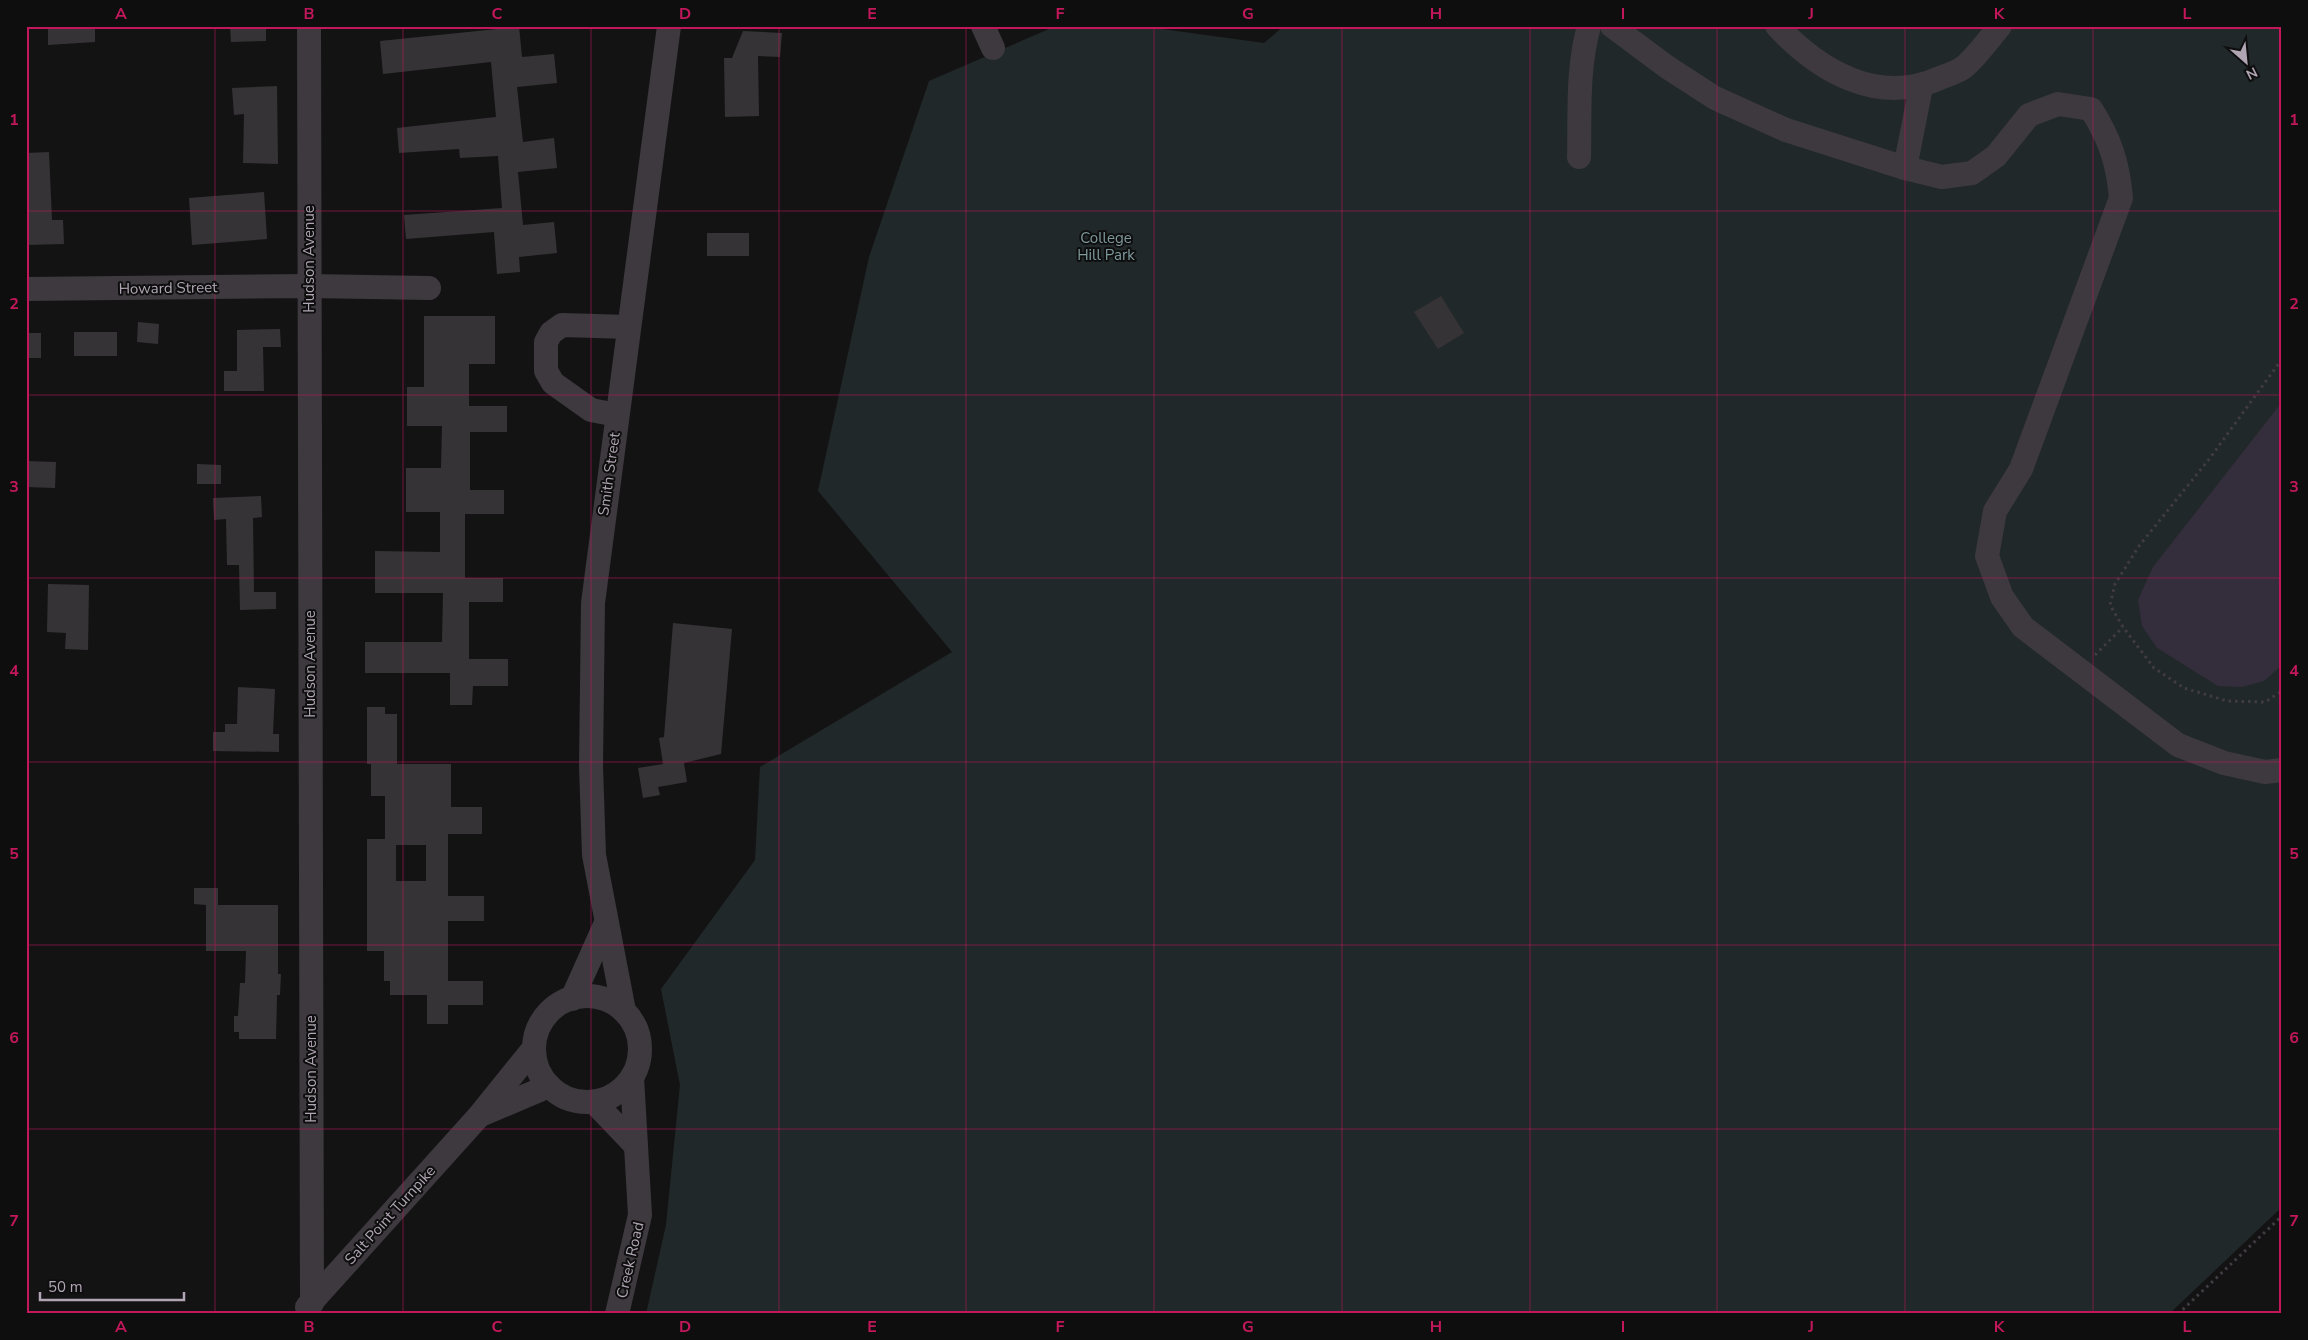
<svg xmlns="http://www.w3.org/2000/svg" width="2308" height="1340" font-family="'Nunito Sans',sans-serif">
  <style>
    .green { fill: #212829 }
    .water { fill: #342d3c }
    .building { fill: #363336; fill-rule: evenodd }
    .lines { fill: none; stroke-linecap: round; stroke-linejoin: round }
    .path { stroke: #403c42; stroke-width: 3; stroke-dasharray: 2.5 4; stroke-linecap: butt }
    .minor { stroke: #3d393e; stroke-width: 24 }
    .grid { fill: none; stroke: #c2185b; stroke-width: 1; stroke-opacity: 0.55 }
    .labels { text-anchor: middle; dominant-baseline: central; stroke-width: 4; stroke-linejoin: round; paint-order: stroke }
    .park-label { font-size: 15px; fill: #7e9a9d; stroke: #0f0e0f }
    .street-label { font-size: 15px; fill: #b0a5b3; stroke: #0f0e0f }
    .neatline { fill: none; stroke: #c2185b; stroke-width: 2 }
    .grid-label { font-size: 16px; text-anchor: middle; font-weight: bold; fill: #c2185b }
  </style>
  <rect width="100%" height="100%" fill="#141314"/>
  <path class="green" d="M 1056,26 L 1140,26 L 1264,43 L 1284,26 L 2282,26 L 2282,1207 L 2169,1314 L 646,1314 L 666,1225 L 680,1085 L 661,989 L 755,860 L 760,767 L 952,652 L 818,491 L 869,257 L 929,81 Z"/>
  <path class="water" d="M 2282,402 L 2282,665 L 2264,681 L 2242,687 L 2218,686 L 2157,648 L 2142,626 L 2138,600 L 2153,567 Z"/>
  <g class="building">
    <path d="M 48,26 L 95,26 L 95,42 L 48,45 Z"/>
    <path d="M 230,26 L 266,26 L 266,41 L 231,42 Z"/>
    <path d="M 497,26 L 519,26 L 522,57 L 554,54 L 557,83 L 517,87 L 523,142 L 554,138 L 557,168 L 518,172 L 523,225 L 554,222 L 557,253 L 519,257 L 520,272 L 497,274 L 494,232 L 406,239 L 404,215 L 502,208 L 498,156 L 460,158 L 459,149 L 399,153 L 397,128 L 496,117 L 491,62 L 383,74 L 380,41 L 497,29 Z"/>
    <path d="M 743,31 L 782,33 L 780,57 L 758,56 L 759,116 L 725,117 L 724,58 L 732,58 Z"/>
    <path d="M 277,86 L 278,164 L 243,163 L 244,114 L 234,115 L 232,88 Z"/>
    <path d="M 49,152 L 52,220 L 63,220 L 64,244 L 26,245 L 26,153 Z"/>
    <path d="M 264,192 L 267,239 L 192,245 L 189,198 Z"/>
    <rect x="707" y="233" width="42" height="23"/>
    <path d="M 1441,296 L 1464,333 L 1438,349 L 1414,312 Z"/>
    <path d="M 424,316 L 495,316 L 495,364 L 469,364 L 469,406 L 507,406 L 507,432 L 470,432 L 470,490 L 504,490 L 504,514 L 465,514 L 465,578 L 503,578 L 503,602 L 469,602 L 469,659 L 508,659 L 508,686 L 473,686 L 472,705 L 450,705 L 450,673 L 365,673 L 365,642 L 442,642 L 443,593 L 375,593 L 375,551 L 440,552 L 440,512 L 406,512 L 406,468 L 441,468 L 442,426 L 407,426 L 407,387 L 424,387 Z"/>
    <path d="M 138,322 L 159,324 L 158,344 L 137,342 Z"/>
    <path d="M 280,329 L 281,347 L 263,347 L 264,391 L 224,391 L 224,371 L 237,371 L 237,330 Z"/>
    <rect x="74" y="332" width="43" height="24"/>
    <rect x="26" y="333" width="15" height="25"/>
    <path d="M 26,461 L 56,462 L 55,488 L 26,487 Z"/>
    <path d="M 197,464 L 221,465 L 221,484 L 197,484 Z"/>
    <path d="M 261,496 L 262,517 L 253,518 L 254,592 L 276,592 L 276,609 L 240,610 L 239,565 L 227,565 L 226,519 L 214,520 L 213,498 Z"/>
    <path d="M 48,584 L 89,585 L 88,650 L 65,649 L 66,633 L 47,632 Z"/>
    <path d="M 673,623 L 732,629 L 721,754 L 684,763 L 687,782 L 658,787 L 660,795 L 643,798 L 638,768 L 663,764 L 659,738 L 664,737 Z"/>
    <path d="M 238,687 L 275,689 L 273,734 L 279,734 L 279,752 L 213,751 L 213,732 L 225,732 L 225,724 L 237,724 Z"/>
    <path d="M 367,707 L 385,707 L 385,714 L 397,714 L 397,764 L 451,764 L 451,807 L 482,807 L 482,834 L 448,834 L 448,896 L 484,896 L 484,921 L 448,921 L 448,981 L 483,981 L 483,1005 L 448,1005 L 448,1024 L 427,1024 L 427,995 L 390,995 L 390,981 L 384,981 L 384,951 L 367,951 L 367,839 L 385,839 L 385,796 L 371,796 L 371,764 L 367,764 ZM 396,845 L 426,845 L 426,881 L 396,881 Z"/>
    <path d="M 194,888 L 218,888 L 218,905 L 278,905 L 278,974 L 281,974 L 280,995 L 277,995 L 276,1039 L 239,1039 L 239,1032 L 234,1032 L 234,1016 L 238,1016 L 240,983 L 245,983 L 246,951 L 206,951 L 206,905 L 194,904 Z"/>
  </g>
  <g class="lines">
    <g class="path">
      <path d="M 2282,359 L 2210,458 L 2139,546 L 2115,584 L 2110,605 L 2123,627 L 2154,668 L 2184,688 L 2227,701 L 2265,702 L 2282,691"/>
      <path d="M 2095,655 L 2123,627"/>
      <path d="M 2178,1314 L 2282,1216"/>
    </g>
    <g class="minor">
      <path d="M 309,26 L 312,1303"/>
      <path d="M 983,26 L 993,48"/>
      <path d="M 1612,26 L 1667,67 L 1715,98 L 1786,130 L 1905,168 L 1942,177 L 1972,173 L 1996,156 L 2029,115 L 2058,104 L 2091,109 C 2110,139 2118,163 2121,198 L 2021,469 L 1995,511 L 1987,556 L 2002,597 L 2023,627 L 2178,745 L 2224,763 L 2265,772 L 2282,770"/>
      <path d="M 1777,26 C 1819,71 1878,106 1940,78 C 1947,75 1958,72 1964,67 C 1977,56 1989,39 2000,26"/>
      <path d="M 1579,157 C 1580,113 1577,69 1589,26"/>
      <path d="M 1905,168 L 1921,87"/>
      <path d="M 26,289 L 309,286 L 429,288"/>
      <path d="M 617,415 L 591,410 L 553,383 L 546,371 L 546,342 L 551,333 L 562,325 L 629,327"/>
      <circle cx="587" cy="1049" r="53"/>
      <path d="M 572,999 L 606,923"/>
      <path d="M 624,1011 L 594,855 L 591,766 L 593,603 L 669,26"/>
      <path d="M 594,1102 L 636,1146"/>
      <path d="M 483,1114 L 549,1086"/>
      <path d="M 307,1307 L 479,1116 L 534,1048"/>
      <path d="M 617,1314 L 640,1215 L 632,1077"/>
    </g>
  </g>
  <path class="grid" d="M 215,26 L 215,1314M 403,26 L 403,1314M 591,26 L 591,1314M 779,26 L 779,1314M 966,26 L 966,1314M 1154,26 L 1154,1314M 1342,26 L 1342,1314M 1530,26 L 1530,1314M 1717,26 L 1717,1314M 1905,26 L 1905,1314M 2093,26 L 2093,1314M 26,211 L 2282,211M 26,395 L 2282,395M 26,578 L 2282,578M 26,762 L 2282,762M 26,945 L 2282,945M 26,1129 L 2282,1129"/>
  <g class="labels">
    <g class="park-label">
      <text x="1106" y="238">College<tspan x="1106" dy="17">Hill Park</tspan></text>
    </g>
    <g class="street-label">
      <text transform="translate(309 259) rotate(-90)">Hudson Avenue</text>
      <text transform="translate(168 288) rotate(-1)">Howard Street</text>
      <text transform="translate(609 474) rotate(-82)">Smith Street</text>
      <text transform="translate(310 664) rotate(-90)">Hudson Avenue</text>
      <text transform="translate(311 1069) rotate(-90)">Hudson Avenue</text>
      <text transform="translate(390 1215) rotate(-48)">Salt Point Turnpike</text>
      <text transform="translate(630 1260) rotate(-77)">Creek Road</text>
    </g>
  </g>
  <rect width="2308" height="1340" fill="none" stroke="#0f0e0f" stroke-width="55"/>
  <g transform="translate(2246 62) rotate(153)" stroke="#0f0e0f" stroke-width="4" paint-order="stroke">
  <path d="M0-4L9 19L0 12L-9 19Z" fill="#b0a5b3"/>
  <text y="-8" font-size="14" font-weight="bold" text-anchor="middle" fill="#b0a5b3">N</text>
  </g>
  <path d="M40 1292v8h144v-8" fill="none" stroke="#b0a5b3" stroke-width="2.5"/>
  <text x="48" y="1292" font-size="15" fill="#b0a5b3" stroke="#0f0e0f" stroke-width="4" paint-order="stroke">50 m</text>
  <rect x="28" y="28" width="2252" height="1284" class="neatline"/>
  <g class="grid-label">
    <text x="121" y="19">A</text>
    <text x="309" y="19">B</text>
    <text x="497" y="19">C</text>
    <text x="685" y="19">D</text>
    <text x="872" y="19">E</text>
    <text x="1060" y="19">F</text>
    <text x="1248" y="19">G</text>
    <text x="1436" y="19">H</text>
    <text x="1623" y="19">I</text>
    <text x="1811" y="19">J</text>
    <text x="1999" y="19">K</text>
    <text x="2187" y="19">L</text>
    <text x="14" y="125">1</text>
    <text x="2294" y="125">1</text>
    <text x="14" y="309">2</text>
    <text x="2294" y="309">2</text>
    <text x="14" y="492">3</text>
    <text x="2294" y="492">3</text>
    <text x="14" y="676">4</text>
    <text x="2294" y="676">4</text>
    <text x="14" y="859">5</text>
    <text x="2294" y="859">5</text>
    <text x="14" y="1043">6</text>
    <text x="2294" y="1043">6</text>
    <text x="14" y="1226">7</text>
    <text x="2294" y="1226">7</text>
    <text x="121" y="1332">A</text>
    <text x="309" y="1332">B</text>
    <text x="497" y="1332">C</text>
    <text x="685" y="1332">D</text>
    <text x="872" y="1332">E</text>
    <text x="1060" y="1332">F</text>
    <text x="1248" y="1332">G</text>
    <text x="1436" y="1332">H</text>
    <text x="1623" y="1332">I</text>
    <text x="1811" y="1332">J</text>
    <text x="1999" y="1332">K</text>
    <text x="2187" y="1332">L</text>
  </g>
</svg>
